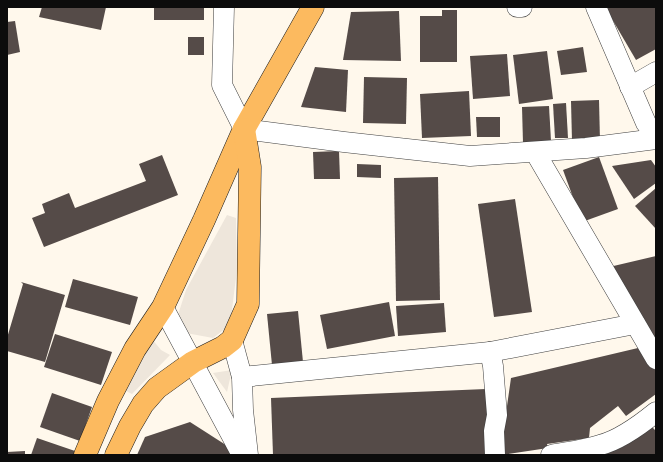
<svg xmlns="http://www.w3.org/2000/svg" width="663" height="462" font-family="'Libre Baskerville',serif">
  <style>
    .plaza { fill: #eee6db }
    .building { fill: #554b48 }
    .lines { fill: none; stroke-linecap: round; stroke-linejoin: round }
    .minor-casing { stroke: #3f3f3f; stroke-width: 21 }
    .major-casing { stroke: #1d1d1d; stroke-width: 23 }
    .minor { stroke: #fff; stroke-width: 20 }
    .major { stroke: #fcba5f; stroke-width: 22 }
  </style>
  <rect width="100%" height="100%" fill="#fff8ec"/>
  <g class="plaza">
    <path d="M 227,215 L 236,218 L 237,270 L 230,325 L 213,338 L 186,333 L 177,318 L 186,290 Z"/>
    <path d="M 152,339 L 161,350 L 170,355 L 132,394 L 124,390 Z"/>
    <path d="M 232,370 L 227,392 L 213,373 Z"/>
  </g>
  <g class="building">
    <path d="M 42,7 L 106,7 L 101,30 L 39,17 Z"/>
    <rect x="154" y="7" width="50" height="13"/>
    <path d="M 605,7 L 656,7 L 656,49 L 636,60 Z"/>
    <path d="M 442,10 L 457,10 L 457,62 L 420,62 L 420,16 L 442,16 Z"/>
    <path d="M 399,11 L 401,61 L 343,60 L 351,12 Z"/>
    <path d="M 15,21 L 20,52 L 7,55 L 7,22 Z"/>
    <rect x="188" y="37" width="16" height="18"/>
    <path d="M 583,47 L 587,72 L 561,75 L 557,51 Z"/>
    <path d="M 547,51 L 553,99 L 519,104 L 513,55 Z"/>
    <path d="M 507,54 L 510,96 L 473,99 L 470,56 Z"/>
    <path d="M 315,67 L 348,70 L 346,112 L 301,107 Z"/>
    <path d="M 364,77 L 407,78 L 406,124 L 363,123 Z"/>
    <path d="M 469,91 L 471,136 L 422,138 L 420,94 Z"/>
    <path d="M 599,100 L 600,141 L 572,141 L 571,101 Z"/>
    <path d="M 566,103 L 568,138 L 555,138 L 553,104 Z"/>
    <path d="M 549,106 L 551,141 L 523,143 L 522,107 Z"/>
    <path d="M 476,117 L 500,117 L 500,137 L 477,137 Z"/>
    <path d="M 339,151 L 340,179 L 314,179 L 313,152 Z"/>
    <path d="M 162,155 L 178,195 L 44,247 L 32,218 L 45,213 L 42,204 L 69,193 L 75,208 L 146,181 L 139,164 Z"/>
    <path d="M 599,157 L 618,209 L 582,222 L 563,170 Z"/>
    <path d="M 651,160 L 656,167 L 656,183 L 634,199 L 612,166 Z"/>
    <path d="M 357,164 L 381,165 L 381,178 L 357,177 Z"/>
    <path d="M 438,177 L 440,300 L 396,301 L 394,178 Z"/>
    <path d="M 656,188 L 656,229 L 635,206 Z"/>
    <path d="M 515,199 L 532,312 L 494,317 L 478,204 Z"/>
    <path d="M 656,256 L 656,343 L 605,268 Z"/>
    <path d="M 73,279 L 138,297 L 130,325 L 65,307 Z"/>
    <path d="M 21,282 L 65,295 L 45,362 L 7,351 L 7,338 L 23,284 Z"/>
    <path d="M 389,302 L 395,336 L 327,349 L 320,315 Z"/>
    <path d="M 444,303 L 446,332 L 398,336 L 396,306 Z"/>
    <path d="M 298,311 L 303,362 L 272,365 L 267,314 Z"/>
    <path d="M 55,334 L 112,352 L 101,385 L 44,367 Z"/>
    <path d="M 638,348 L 656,371 L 656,394 L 626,416 L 618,406 L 590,428 L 589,438 L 547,444 L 548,448 L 502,455 L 504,427 L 511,378 Z"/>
    <path d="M 486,389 L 489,455 L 273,455 L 271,398 Z"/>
    <path d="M 52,393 L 92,407 L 80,441 L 40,427 Z"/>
    <path d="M 190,422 L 229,447 L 231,455 L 137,455 L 145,437 Z"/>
    <path d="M 652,427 L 656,431 L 656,455 L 599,455 Z"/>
    <path d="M 37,438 L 75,451 L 74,455 L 31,455 Z"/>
    <path d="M 25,451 L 25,455 L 7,455 L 7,452 Z"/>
  </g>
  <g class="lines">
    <defs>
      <g id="minor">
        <path d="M 224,7 L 222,85 L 244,129 L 344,142 L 470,156 L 586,148 L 656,139"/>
        <path d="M 517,7 L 522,7"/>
        <path d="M 596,7 L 646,123 L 656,137"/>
        <path d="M 630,87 L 656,72"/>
        <path d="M 535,152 L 656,359"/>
        <path d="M 163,307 L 242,455"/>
        <path d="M 232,340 L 242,377 L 243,410 L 248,455"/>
        <path d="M 490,352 L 493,366 L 497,415 L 494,431 L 495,455"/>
        <path d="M 242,377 L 490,352 L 635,324"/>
        <path d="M 551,455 C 567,452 584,450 600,445 C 620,440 640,425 656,412"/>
      </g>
      <g id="major">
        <path d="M 85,455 L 108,401 L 135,349 L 163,307 L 204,220 L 244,129 L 313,7"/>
        <path d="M 116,455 L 130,426 L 143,404 L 157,388 L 193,362 L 223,347 L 232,340 L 248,304 L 250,167 L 244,129"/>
      </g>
    </defs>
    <use href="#minor" class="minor-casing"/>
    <use href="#major" class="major-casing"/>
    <use href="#minor" class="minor"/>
    <use href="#major" class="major"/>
  </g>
  <rect width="663" height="462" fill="none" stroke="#0c0c0c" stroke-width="16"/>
</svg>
